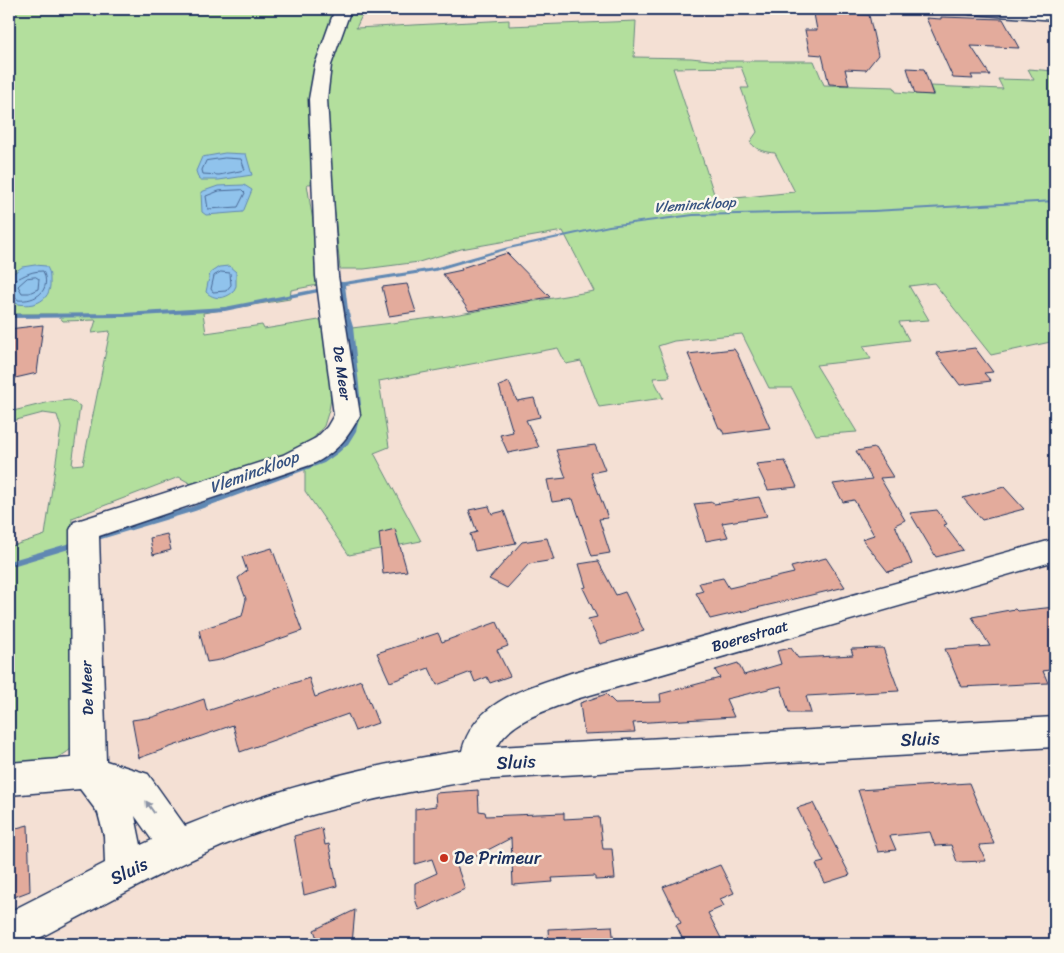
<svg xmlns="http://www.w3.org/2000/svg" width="1064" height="953" font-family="Sriracha,sans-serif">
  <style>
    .green { fill: #b3df9d; stroke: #67877e; fill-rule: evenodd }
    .water { fill: #90c3ec; stroke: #6188b3 }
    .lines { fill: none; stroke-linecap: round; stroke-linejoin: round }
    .shore { stroke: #4a6a97; stroke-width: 1 }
    .stream { fill: #6188b3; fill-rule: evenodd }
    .building { fill: #e3ab9c; stroke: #1b2f5e }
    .minor-casing { stroke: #1b2f5e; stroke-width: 3 }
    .minor { fill: #fbf7ec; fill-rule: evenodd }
    .oneway { fill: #8b93a5 }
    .poi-dot { fill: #c8321e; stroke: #fbf7ec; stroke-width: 2 }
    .labels { text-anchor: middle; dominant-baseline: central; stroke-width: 5; stroke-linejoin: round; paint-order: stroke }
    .far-water-label { font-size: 14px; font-style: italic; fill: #385482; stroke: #fbf7ec }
    .street-label { font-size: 15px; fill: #1b2f5e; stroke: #fbf7ec }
    .water-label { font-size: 16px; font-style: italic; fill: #385482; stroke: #fbf7ec }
    .near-street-label { font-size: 18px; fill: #1b2f5e; stroke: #fbf7ec }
    .near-poi-label { font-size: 18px; fill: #1b2f5e; stroke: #fbf7ec; text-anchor: start }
  </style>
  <rect width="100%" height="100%" fill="#f4e0d4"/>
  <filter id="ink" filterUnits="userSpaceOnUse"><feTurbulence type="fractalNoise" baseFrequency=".02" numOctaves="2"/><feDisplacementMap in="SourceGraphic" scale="10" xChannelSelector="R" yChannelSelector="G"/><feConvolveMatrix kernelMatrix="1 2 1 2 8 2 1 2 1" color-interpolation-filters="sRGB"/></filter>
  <g filter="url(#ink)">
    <path class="green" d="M 9,9 L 337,9 L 310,99 L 309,122 L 312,159 L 326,69 L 348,9 L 365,9 L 356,28 L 509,20 L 509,26 L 636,21 L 634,57 L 691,58 L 719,61 L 814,61 L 824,85 L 894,87 L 896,92 L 934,95 L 930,86 L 1003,89 L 998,79 L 1034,80 L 1028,69 L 1055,71 L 1055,69 L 1055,341 L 991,355 L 934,283 L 909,286 L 929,320 L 899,322 L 909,340 L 863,346 L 871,359 L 816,365 L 857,432 L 816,435 L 792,388 L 769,388 L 742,334 L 674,341 L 658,346 L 670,377 L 653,378 L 663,398 L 599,407 L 581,361 L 566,364 L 558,348 L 379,381 L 389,447 L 374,453 L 421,541 L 349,555 L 305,491 L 305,463 L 337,439 L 344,329 L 448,316 L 594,291 L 563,231 L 461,249 L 419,262 L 364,269 L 340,269 L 332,183 L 307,184 L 323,284 L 291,290 L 290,299 L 203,313 L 206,333 L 262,325 L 264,329 L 325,319 L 332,393 L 329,410 L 324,426 L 311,441 L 291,456 L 195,486 L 179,477 L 72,518 L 71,554 L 75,745 C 56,765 35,762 9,765 L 9,547 L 45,535 L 61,428 L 57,415 L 43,413 L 9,422 L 9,412 L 50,402 L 70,400 L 80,406 L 72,465 L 83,464 L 110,331 L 92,333 L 96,320 L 63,321 L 57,314 L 9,314 ZM 741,67 L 749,88 L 741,88 L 757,132 L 750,142 C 757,151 765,152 775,153 L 795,192 L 716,200 L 673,68 Z"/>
    <g class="water">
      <path d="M 225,153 L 246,154 L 252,175 L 219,180 L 199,180 L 196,171 L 202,157 Z"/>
      <path d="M 244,185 L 252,190 L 243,212 L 206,215 L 202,212 L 201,192 L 218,186 Z"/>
      <path d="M 35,265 L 46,266 C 50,271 50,275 50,281 C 52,303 29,309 12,302 L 10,285 L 11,275 L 22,267 Z"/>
      <path d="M 229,266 L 236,272 L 236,286 L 233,292 C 225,299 214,300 206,292 L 210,273 L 219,267 Z"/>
    </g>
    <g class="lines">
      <g class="shore">
        <path d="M 225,158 L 241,159 L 245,170 L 219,175 L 203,174 L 202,170 L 206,161 Z"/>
        <path d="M 242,190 L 245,193 L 238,207 L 208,209 L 206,196 L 219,191 Z"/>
        <path d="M 221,272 L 230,273 L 231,285 L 226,291 L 213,292 L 211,289 L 214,276 Z"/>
        <path d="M 36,277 L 39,279 L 38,289 L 29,293 L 22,293 L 18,286 L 27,278 Z"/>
        <path d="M 9,282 C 23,278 27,271 43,271 C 52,290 36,302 18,300 L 13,293 L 9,292"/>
      </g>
      <g class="stream">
        <path d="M 1055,200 L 1055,202 L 873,212 L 693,216 L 609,227 L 509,249 L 435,271 L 345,285 L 348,310 L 353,327 L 361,405 L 358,407 L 355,405 L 347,327 L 342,310 L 340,286 L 336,286 L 335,285 L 340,282 L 344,282 L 434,268 L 508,247 L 609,225 L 693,214 L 873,210 Z"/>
        <path d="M 317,289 L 319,290 L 319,292 L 225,311 L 124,317 L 9,318 L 9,314 L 124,313 L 225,307 Z"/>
        <path d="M 357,413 L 360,415 L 356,431 L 348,444 L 338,453 L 324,463 L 195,511 L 91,542 L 89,542 L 88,540 L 89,538 L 191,507 L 320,459 C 340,446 349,440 354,415 Z"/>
        <path d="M 77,541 L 79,542 L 80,544 L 79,546 L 9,567 L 9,561 Z"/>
      </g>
    </g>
    <g class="building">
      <path d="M 830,13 L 869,15 L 878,55 L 866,70 L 845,69 L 849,85 L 829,84 L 822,55 L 810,54 L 805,30 L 817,30 L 814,14 Z"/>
      <path d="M 941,17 L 1003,19 L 1019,48 L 971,46 L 990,75 L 971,75 L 973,79 L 953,78 L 926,18 L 941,19 Z"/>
      <path d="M 907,68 L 924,69 L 933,95 L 915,94 Z"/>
      <path d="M 507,253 L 550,297 L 469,311 L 443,274 L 462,270 L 461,268 Z"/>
      <path d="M 407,284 L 416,312 L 389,316 L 382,287 Z"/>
      <path d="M 43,325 L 37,373 L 11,379 L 9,329 Z"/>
      <path d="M 975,348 L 993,372 L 984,373 L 991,381 L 960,385 L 936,353 Z"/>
      <path d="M 734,349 L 738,355 L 770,428 L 724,434 L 721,428 L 719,428 L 688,354 Z"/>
      <path d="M 509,382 L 517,401 L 534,398 L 540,417 L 526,420 L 539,447 L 508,453 L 500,435 L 513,432 L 499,386 Z"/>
      <path d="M 595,445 L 605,470 L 591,473 L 608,518 L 599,519 L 610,553 L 592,556 L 573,499 L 552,502 L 547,480 L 566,478 L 556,450 Z"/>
      <path d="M 875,448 L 893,477 L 880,478 L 905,520 L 895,525 L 912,564 L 888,572 L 862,539 L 874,535 L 854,500 L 843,502 L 833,484 L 872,479 L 856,451 Z"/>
      <path d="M 785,461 L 797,487 L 768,490 L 756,464 Z"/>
      <path d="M 1004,487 L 1024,509 L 982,520 L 963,498 Z"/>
      <path d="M 759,497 L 767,516 L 722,523 L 728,537 L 706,541 L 694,504 L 713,502 L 714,504 Z"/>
      <path d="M 489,506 L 492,514 L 504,511 L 516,543 L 475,551 L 470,534 L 477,532 L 469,510 Z"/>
      <path d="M 937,510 L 947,524 L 944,525 L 963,550 L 936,557 L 910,513 Z"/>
      <path d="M 395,529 L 407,571 L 383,574 L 379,533 Z"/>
      <path d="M 167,534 L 171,550 L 153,555 L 150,538 Z"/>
      <path d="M 547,538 L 554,560 L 529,564 L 507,588 L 489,579 L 522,542 Z"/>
      <path d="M 272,548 L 302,631 L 220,660 L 207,662 L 199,630 L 242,616 L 246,599 L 238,578 L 247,571 L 242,557 Z"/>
      <path d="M 826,558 L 845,587 L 710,619 L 696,593 L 703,591 L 699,583 L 723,578 L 729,588 L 794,573 L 791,567 Z"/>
      <path d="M 598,561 L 616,595 L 625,592 L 644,631 L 600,644 L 588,619 L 597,617 L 583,588 L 586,587 L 579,564 Z"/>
      <path d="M 1055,607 L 1055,669 L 1043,671 L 1048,683 L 961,687 L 945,649 L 990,646 L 972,617 L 1015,609 L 1017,611 Z"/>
      <path d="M 497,622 L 508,646 L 497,650 L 510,676 L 490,683 L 487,677 L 475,682 L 471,672 L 437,685 L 429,668 L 390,682 L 377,653 L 438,633 L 442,642 Z"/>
      <path d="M 791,648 L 798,658 L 853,655 L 851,649 L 883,648 L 899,691 L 806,696 L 811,713 L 789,713 L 781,686 L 726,699 L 734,717 L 633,723 L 635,732 L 584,734 L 580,703 L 606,694 L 615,703 L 661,702 L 660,694 L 720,678 L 715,670 L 738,663 L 744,675 L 781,664 L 777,651 Z"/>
      <path d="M 309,678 L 315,697 L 361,680 L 378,723 L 355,731 L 348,714 L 240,752 L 233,725 L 139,758 L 132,720 L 153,717 L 204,699 L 207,711 Z"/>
      <path d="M 969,783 L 994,844 L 979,845 L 986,861 L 957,862 L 951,845 L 935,846 L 930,832 L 890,836 L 896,850 L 878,852 L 858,790 Z"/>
      <path d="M 478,790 L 479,811 L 485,812 L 486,816 L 564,813 L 564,819 L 599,817 L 603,849 L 612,849 L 615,879 L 595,880 L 595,876 L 552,878 L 553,882 L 513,885 L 511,838 L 457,866 L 465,889 L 419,910 L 415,899 L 415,883 L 437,873 L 432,859 L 415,864 L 415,809 L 436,806 L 435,793 Z"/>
      <path d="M 813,803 L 850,875 L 825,883 L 816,864 L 824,862 L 797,808 Z"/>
      <path d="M 28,825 L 30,891 L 9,899 L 9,830 Z"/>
      <path d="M 322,828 L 325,845 L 329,844 L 337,886 L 304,895 L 294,836 Z"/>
      <path d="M 720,865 L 734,893 L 720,899 L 724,906 L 708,913 L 724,944 L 685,944 L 676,925 L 681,923 L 663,887 Z"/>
      <path d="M 355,910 L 352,944 L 319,944 L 314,930 Z"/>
      <path d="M 612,926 L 614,944 L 549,944 L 548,929 Z"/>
    </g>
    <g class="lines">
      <defs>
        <g id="minor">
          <path d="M 335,9 L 351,9 L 331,65 L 327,99 L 338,276 L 360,415 C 348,438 336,453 313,464 L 99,536 L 106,761 L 148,774 L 185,826 C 274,789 367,765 462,751 C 474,700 528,688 571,673 L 1055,539 L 1055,561 L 576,699 C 550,710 511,719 497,747 L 1055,717 L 1055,747 L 477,780 C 391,794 305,812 224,845 C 156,874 93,910 28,944 L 9,944 L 9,912 L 105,863 L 104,836 L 98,813 L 80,789 L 9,795 L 9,763 L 71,758 L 70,530 L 74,522 L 283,455 L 316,438 L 327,427 L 334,415 L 316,276 L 309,99 L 315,65 ZM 135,816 L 152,840 L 141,845 Z"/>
          <path d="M 963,9 L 1055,10 L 1055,20 L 970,14 L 965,12 Z"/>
        </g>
      </defs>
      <use href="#minor" class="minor-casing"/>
      <use href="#minor" class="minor"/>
    </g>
    <defs><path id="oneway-solid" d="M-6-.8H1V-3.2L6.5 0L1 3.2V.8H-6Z" transform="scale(1.25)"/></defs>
    <use class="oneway" href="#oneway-solid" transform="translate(150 807) rotate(-125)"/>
  </g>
  <circle class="poi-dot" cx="444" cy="858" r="5"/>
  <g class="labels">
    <g class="far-water-label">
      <text transform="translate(695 205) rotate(-4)">Vleminckloop</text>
    </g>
    <g class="street-label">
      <text transform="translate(342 373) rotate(82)">De Meer</text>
      <text transform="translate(750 636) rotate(-16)">Boerestraat</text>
      <text transform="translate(87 688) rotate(-92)">De Meer</text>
    </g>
    <g class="water-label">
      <text transform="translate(254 472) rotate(-20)">Vleminckloop</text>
    </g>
    <g class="near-street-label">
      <text transform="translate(920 739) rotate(-3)">Sluis</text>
      <text transform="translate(516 762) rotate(-3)">Sluis</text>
      <text transform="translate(129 871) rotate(-26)">Sluis</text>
    </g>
    <g class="near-poi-label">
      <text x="454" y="858">De Primeur</text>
    </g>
  </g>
  <rect width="1064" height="953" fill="none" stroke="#fbf7ec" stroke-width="30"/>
  <rect x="15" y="15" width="1034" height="923" fill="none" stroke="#1b2f5e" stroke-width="2" filter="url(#ink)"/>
</svg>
